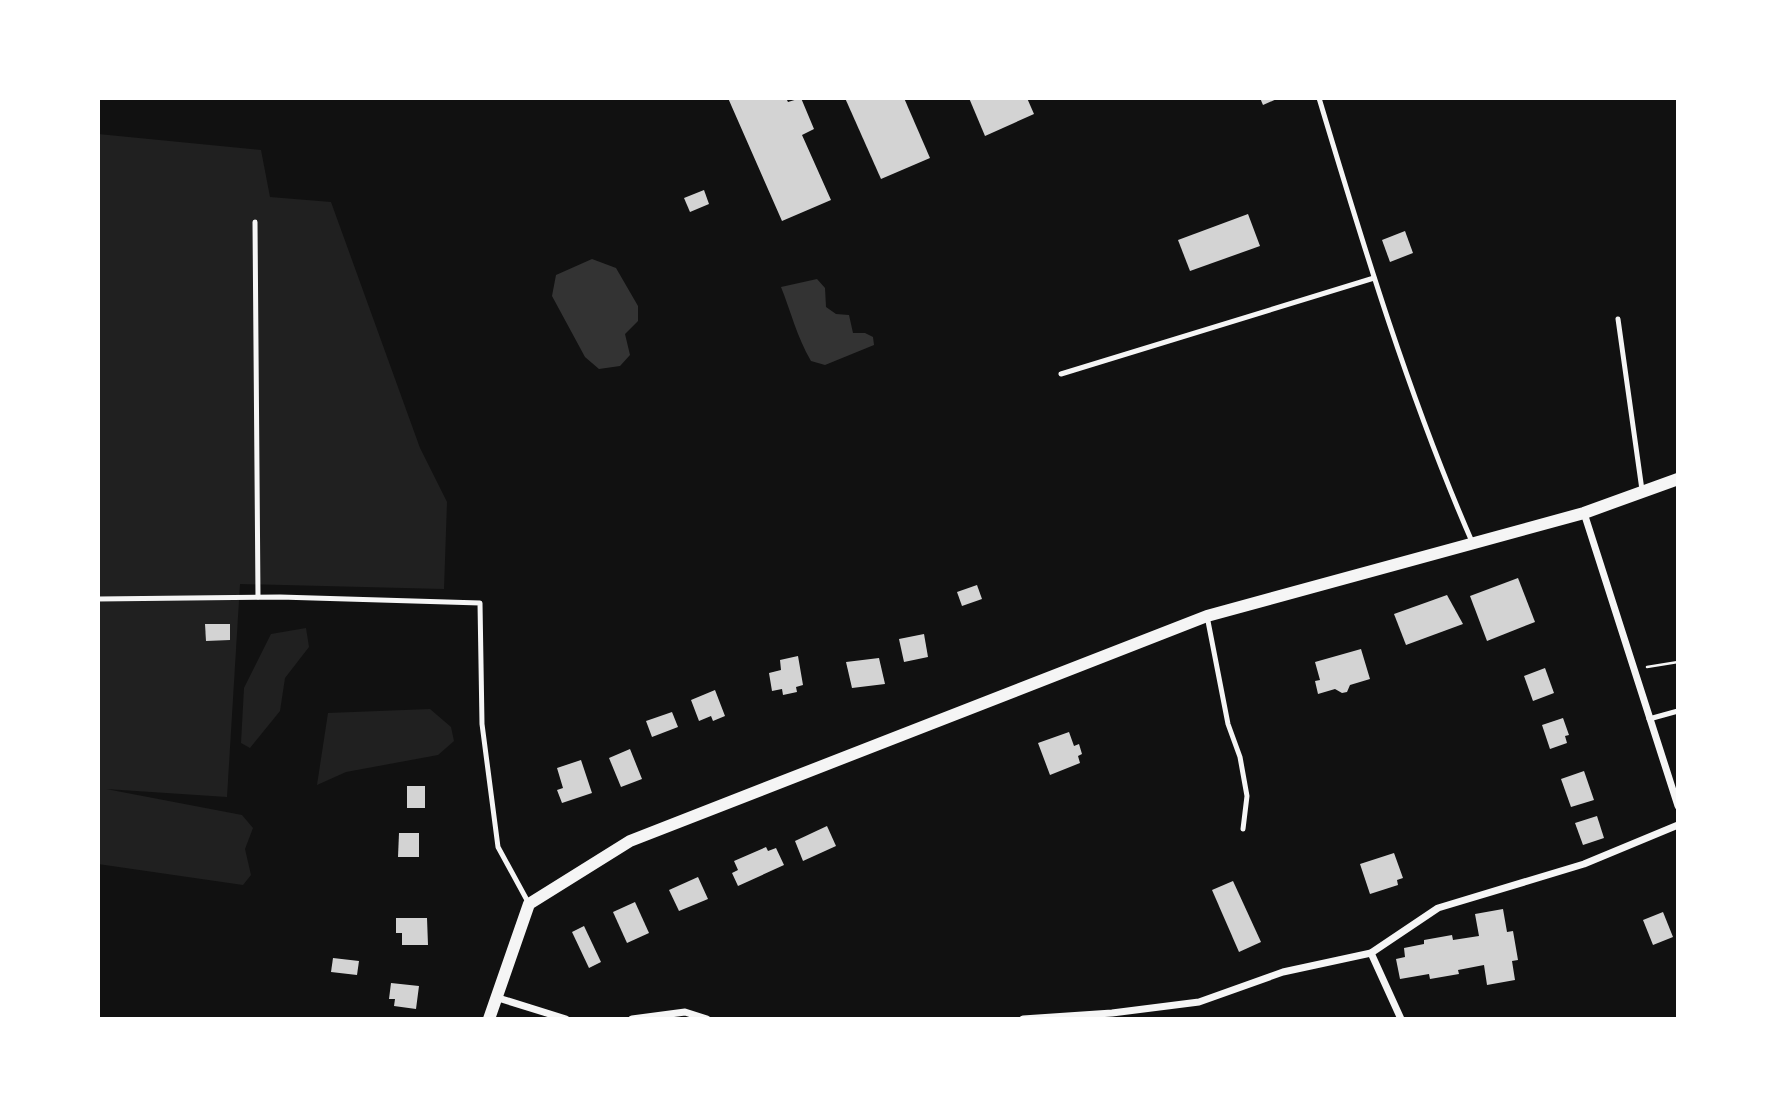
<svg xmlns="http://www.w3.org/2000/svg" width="1776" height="1117" font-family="Rubik,sans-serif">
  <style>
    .green { fill: #202020 }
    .water { fill: #333 }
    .building { fill: #d3d3d3 }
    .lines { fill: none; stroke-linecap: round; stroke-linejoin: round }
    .path { stroke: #f5f5f5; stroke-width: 2.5 }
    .service { stroke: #f5f5f5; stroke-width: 5 }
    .minor { stroke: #f5f5f5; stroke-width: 7 }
    .tertiary { stroke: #f5f5f5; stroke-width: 12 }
  </style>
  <rect width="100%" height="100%" fill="#111"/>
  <g class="green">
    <path d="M 98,134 L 261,150 L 270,197 L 331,202 L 420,448 L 447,502 L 444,589 L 240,584 L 227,797 L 106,789 L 242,815 L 253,828 L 245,849 L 251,875 L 243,885 L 98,864 Z"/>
    <path d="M 306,628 L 309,647 L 285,678 L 280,711 L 250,748 L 241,743 L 244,688 L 271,634 Z"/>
    <path d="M 430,709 L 451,727 L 454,741 L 438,755 L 346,772 L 317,785 L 328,713 Z"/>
  </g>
  <g class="water">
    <path d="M 592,259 L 616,268 L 638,306 L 638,321 L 625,334 L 630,355 L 620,366 L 599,369 L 585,357 L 552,296 L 556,275 Z"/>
    <path d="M 817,279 L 825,288 L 826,307 L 836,314 L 849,315 L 853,333 L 865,333 L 873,337 L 874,345 L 825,365 L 811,361 C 797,337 791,312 781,287 Z"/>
  </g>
  <g class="building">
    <path d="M 728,98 L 786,98 L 788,102 L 801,98 L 814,129 L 802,135 L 831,200 L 782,221 Z"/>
    <path d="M 845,98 L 904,98 L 930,158 L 881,179 Z"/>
    <path d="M 969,98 L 1027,98 L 1034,114 L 985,136 Z"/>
    <path d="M 1260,98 L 1279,98 L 1263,105 Z"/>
    <path d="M 704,190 L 709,204 L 690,212 L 684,198 Z"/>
    <path d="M 1248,214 L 1260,246 L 1190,271 L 1178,240 Z"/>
    <path d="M 1405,231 L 1413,253 L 1390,262 L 1382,240 Z"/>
    <path d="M 1518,578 L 1535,622 L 1487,641 L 1470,596 Z"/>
    <path d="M 977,585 L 982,599 L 962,606 L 957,592 Z"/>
    <path d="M 1447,595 L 1463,624 L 1406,645 L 1394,614 Z"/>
    <path d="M 205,624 L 230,624 L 230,640 L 206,641 Z"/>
    <path d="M 924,634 L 928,657 L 904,662 L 899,639 Z"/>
    <path d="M 1361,649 L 1370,679 L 1350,685 L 1347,692 L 1342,693 L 1335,689 L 1318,694 L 1315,681 L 1320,680 L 1315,662 Z"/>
    <path d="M 798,656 L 803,685 L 796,687 L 797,692 L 783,695 L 782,689 L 772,691 L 769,673 L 781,670 L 780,660 Z"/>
    <path d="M 879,658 L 885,684 L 852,688 L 846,662 Z"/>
    <path d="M 1545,668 L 1554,693 L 1533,701 L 1524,676 Z"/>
    <path d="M 715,690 L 725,716 L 713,721 L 711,716 L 699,721 L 691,700 Z"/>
    <path d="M 672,712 L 678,727 L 652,737 L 646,721 Z"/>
    <path d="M 1563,718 L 1569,735 L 1565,736 L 1567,743 L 1550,749 L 1542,725 Z"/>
    <path d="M 1069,732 L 1074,746 L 1079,744 L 1082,754 L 1078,756 L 1080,763 L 1050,775 L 1038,743 Z"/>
    <path d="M 630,749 L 642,779 L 621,787 L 609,758 Z"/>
    <path d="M 581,760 L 592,793 L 562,803 L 557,790 L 563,788 L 557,768 Z"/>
    <path d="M 1584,771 L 1594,800 L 1571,807 L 1561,779 Z"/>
    <rect x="407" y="786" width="18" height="22"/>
    <path d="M 1597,816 L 1604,838 L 1583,845 L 1575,823 Z"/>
    <path d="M 827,826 L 836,846 L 803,861 L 795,841 Z"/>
    <path d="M 399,833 L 419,833 L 419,857 L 398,857 Z"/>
    <path d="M 766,847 L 768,851 L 776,848 L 784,865 L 738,886 L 732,873 L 738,870 L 734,861 Z"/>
    <path d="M 1394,853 L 1403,878 L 1397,880 L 1398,885 L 1370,894 L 1360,864 Z"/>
    <path d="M 698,877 L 708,899 L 679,911 L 669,890 Z"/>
    <path d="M 1233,881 L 1261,942 L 1239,952 L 1212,890 Z"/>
    <path d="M 635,902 L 649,933 L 627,943 L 613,912 Z"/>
    <path d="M 1503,909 L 1507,932 L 1513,931 L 1518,960 L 1512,961 L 1515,980 L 1487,985 L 1484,965 L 1458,970 L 1459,974 L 1430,979 L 1429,974 L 1400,979 L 1396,959 L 1405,957 L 1404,948 L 1424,944 L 1424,940 L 1452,935 L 1453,940 L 1479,936 L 1475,914 Z"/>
    <path d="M 1663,912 L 1673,937 L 1653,945 L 1643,920 Z"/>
    <path d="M 396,918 L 427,918 L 428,945 L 402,945 L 402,933 L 396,933 Z"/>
    <path d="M 584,926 L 601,962 L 589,968 L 572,932 Z"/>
    <path d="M 333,958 L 359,961 L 357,975 L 331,972 Z"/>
    <path d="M 391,983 L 419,986 L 416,1009 L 394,1006 L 395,999 L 389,999 Z"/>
  </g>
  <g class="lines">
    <path class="path" d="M 1647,667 L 1678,662"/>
    <g class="service">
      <path d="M 1319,98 C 1364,248 1410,400 1473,544"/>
      <path d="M 255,222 L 258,597"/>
      <path d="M 1618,319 L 1642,490"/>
      <path d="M 1061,374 L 1374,278"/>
      <path d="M 98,599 L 280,597 L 480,603 L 482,724 L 498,847 L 528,902"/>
      <path d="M 1207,616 L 1228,724 L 1240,757 L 1247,796 L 1243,829"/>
      <path d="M 1649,719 L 1678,711"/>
    </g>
    <g class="minor">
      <path d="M 1584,513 L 1678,806"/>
      <path d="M 1371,953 L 1401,1019"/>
      <path d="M 495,997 L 566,1019"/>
      <path d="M 632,1019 L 685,1012 L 707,1019"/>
      <path d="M 1023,1019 L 1112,1013 L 1199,1002 L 1283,972 L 1371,953 L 1438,908 L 1584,864 L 1678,825"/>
    </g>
    <path class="tertiary" d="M 489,1019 L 529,904 L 630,841 L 1207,616 L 1584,513 L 1678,479"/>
  </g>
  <rect width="1776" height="1117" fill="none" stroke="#ffffff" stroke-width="200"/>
</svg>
